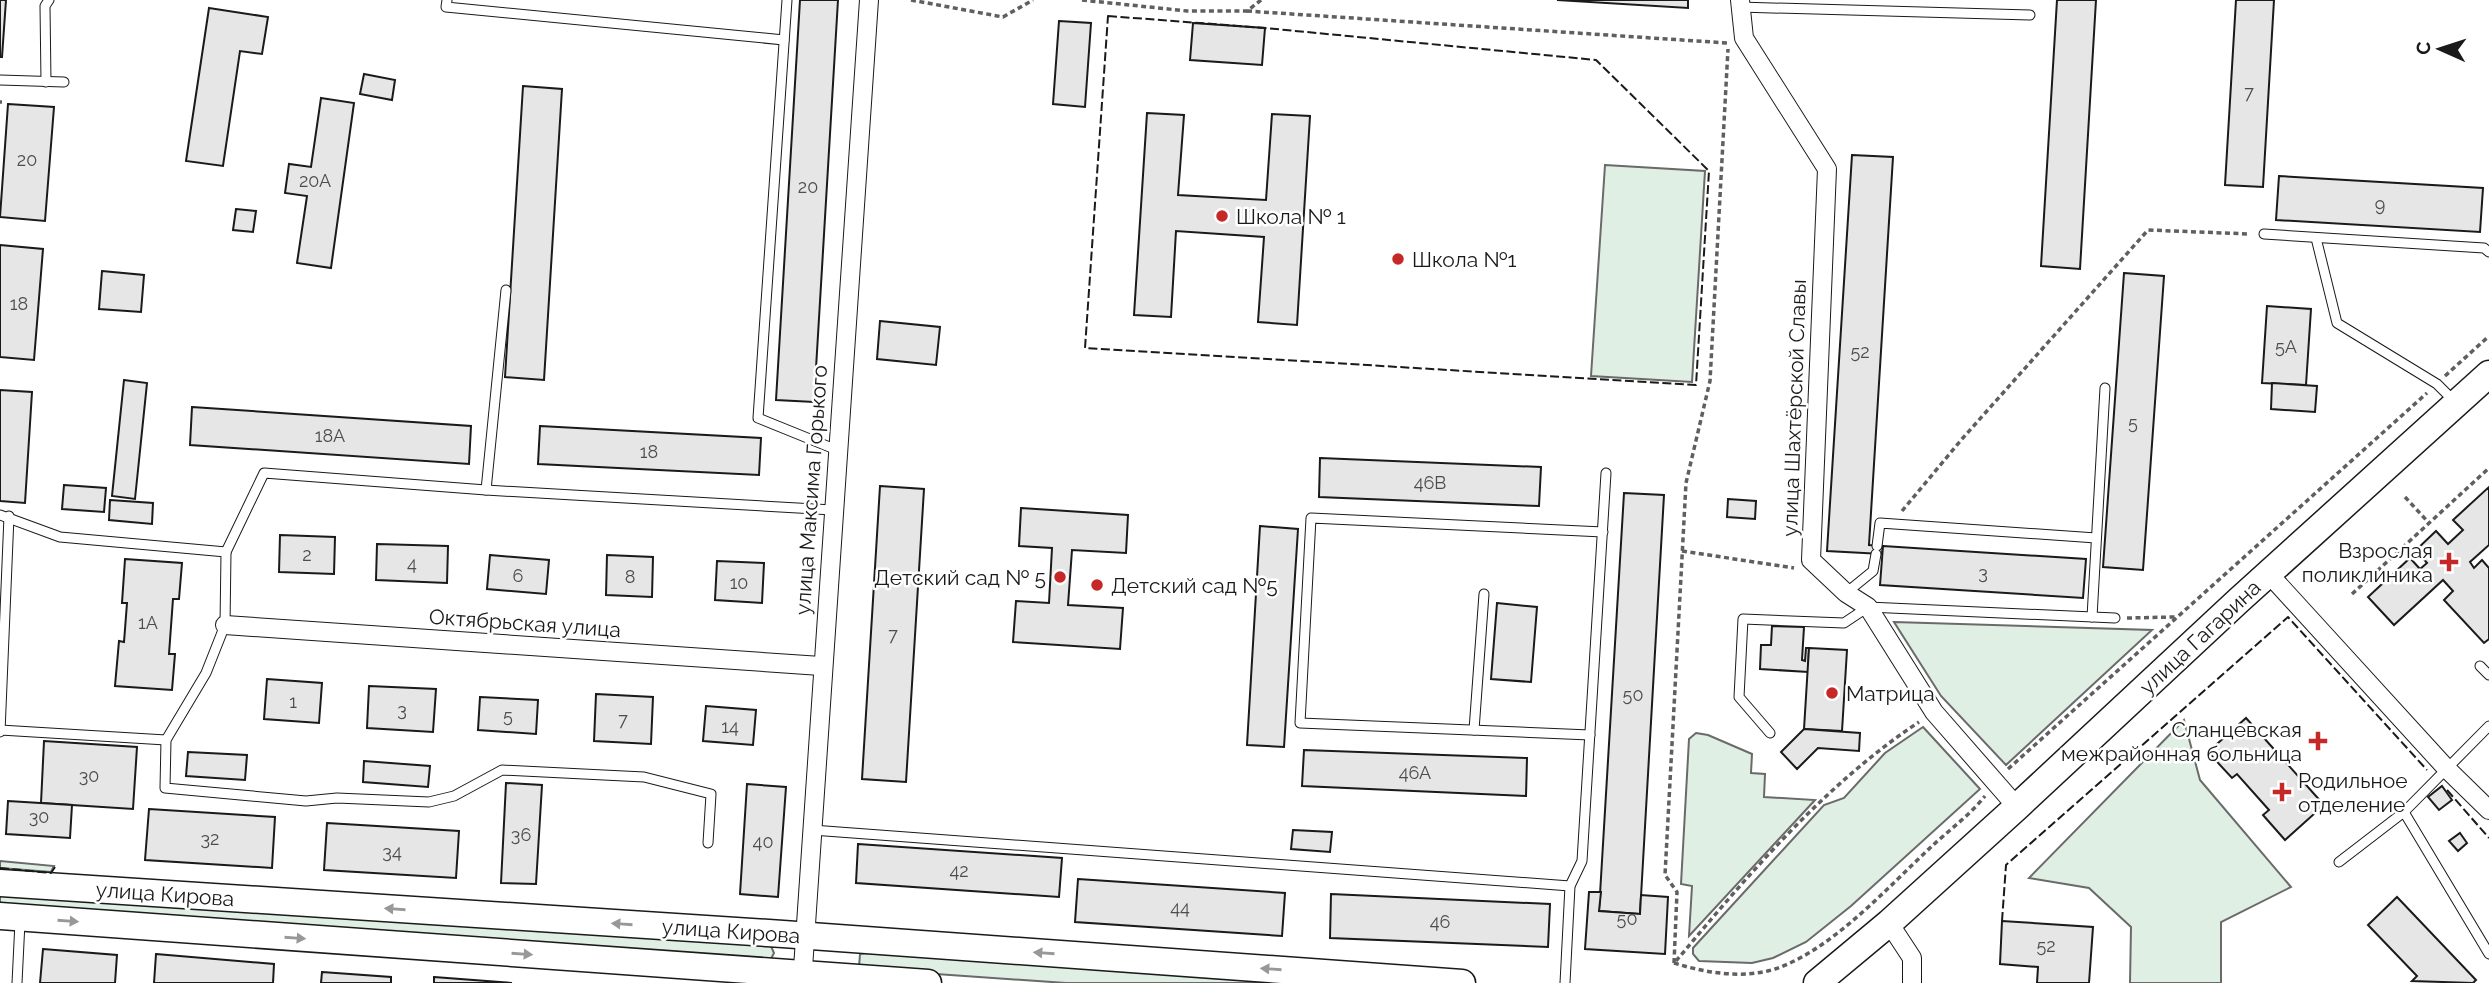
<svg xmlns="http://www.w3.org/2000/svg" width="2489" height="983" font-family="Raleway,sans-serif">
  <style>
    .green { fill: #e0efe3; stroke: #6a6a6a; stroke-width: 2 }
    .building { fill: #e6e6e6; stroke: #1a1a1a; stroke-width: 2 }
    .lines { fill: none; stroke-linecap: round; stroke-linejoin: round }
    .lane-casing { stroke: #1a1a1a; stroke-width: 11 }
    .street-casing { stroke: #1a1a1a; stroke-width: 20 }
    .secondary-casing { stroke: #1a1a1a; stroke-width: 29 }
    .path { stroke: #5f5f5f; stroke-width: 3.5; stroke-dasharray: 5 3.5; stroke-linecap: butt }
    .lane { stroke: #fff; stroke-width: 9 }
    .street { stroke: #fff; stroke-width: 18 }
    .secondary { stroke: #fff; stroke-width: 26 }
    .fence { stroke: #1a1a1a; stroke-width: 2; stroke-dasharray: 9 3.5; stroke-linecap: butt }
    .oneway { fill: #989898 }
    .poi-dot { fill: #c62828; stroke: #fff; stroke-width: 2.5 }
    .labels { text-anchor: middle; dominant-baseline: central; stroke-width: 5; stroke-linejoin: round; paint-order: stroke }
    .number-label { font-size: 18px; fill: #4d4d4d }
    .poi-label { font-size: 21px; fill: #1a1a1a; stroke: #fff; text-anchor: start }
    .street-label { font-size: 21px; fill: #1a1a1a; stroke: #fff }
  </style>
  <rect width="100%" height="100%" fill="#fff"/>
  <g class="green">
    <path d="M 1605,165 L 1705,171 L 1692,382 L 1591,376 Z"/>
    <path d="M 1894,622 L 2152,630 L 2006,765 L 1941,696 Z"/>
    <path d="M 2184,720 L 2200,780 L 2291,887 L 2221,922 L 2221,983 L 2130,983 L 2131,927 L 2089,888 L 2029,878 Z"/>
    <path d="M 1923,727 L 1980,789 L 1851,906 L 1806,942 L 1773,958 L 1752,963 L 1699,961 L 1693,954 L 1693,948 L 1824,805 L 1844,798 L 1885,753 Z"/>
    <path d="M 1696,733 L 1708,735 L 1752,754 L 1751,773 L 1765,774 L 1764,797 L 1815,800 L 1689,936 L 1692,886 L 1681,884 L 1689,739 Z"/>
    <path d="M 0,861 L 54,866 L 51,872 L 0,868 Z"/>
    <path d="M 0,892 L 764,944 L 771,946 L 774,953 L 771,959 L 0,907 Z"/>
    <path d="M 866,953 L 1306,983 L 1066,983 L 865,969 L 859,967 L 860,954 Z"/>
  </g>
  <g class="building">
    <path d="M 0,0 L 6,0 L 2,57 L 0,57 Z"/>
    <path d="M 800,0 L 838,0 L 814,402 L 776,400 Z"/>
    <path d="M 1557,0 L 1688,0 L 1688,8 Z"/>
    <path d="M 2057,0 L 2096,0 L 2080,269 L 2041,266 Z"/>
    <path d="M 2236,0 L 2274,0 L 2263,187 L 2225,185 Z"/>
    <path d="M 209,8 L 268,17 L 262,54 L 240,51 L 223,166 L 186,161 Z"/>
    <path d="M 1059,21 L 1091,23 L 1085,107 L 1053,104 Z"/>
    <path d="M 1193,23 L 1265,28 L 1262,65 L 1190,60 Z"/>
    <path d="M 364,74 L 395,80 L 392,100 L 360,94 Z"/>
    <path d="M 523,86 L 562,89 L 544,380 L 505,377 Z"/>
    <path d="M 321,98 L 354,103 L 331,268 L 297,263 L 307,196 L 285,193 L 289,164 L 311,167 Z"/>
    <path d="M 8,104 L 54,107 L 45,221 L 0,217 Z"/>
    <path d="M 1147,113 L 1184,115 L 1178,195 L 1266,200 L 1272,114 L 1310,116 L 1297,325 L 1258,322 L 1264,237 L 1176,231 L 1171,317 L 1134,315 Z"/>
    <path d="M 1852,155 L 1893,157 L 1869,545 L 1883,546 L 1882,554 L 1827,551 Z"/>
    <path d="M 2279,176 L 2483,188 L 2480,232 L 2276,220 Z"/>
    <path d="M 236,209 L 256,211 L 253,232 L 233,230 Z"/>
    <path d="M 0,245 L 43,249 L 34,360 L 0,357 Z"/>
    <path d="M 102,271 L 144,275 L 141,312 L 99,309 Z"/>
    <path d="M 2124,273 L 2164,276 L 2143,570 L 2103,567 Z"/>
    <path d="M 2267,306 L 2311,309 L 2306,385 L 2262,383 Z"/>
    <path d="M 880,321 L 940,327 L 936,365 L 877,359 Z"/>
    <path d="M 124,380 L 147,383 L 135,499 L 112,496 Z"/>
    <path d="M 2272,383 L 2317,386 L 2315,412 L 2271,409 Z"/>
    <path d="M 0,390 L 32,392 L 25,503 L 0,501 Z"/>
    <path d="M 192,407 L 471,426 L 469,464 L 190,445 Z"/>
    <path d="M 540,426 L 761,438 L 759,475 L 538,464 Z"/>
    <path d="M 1320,458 L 1541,467 L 1539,506 L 1319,497 Z"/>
    <path d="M 64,485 L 106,488 L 104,512 L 62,509 Z"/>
    <path d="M 880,486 L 924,489 L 906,782 L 862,779 Z"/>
    <path d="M 2489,487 L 2489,545 L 2470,562 L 2474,568 L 2482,560 L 2489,568 L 2489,639 L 2484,643 L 2444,600 L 2453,591 L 2443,580 L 2394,625 L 2368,597 L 2410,558 L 2420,569 L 2427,563 L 2416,550 L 2436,531 L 2448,544 L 2463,530 L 2453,520 Z"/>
    <path d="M 1624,493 L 1664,495 L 1640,914 L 1599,911 Z"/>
    <path d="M 1728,499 L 1756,501 L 1755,519 L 1727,517 Z"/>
    <path d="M 110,500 L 153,503 L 152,524 L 109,520 Z"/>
    <path d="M 1021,508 L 1128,515 L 1126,553 L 1072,550 L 1068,605 L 1123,608 L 1120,649 L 1013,642 L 1016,601 L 1049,603 L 1052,548 L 1019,546 Z"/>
    <path d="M 1260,526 L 1298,529 L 1284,747 L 1247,745 Z"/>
    <path d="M 280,535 L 335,537 L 334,574 L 279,572 Z"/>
    <path d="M 377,544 L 448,546 L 447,583 L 376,580 Z"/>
    <path d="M 1883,546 L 2086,559 L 2083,598 L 1880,585 Z"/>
    <path d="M 490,555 L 549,560 L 546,594 L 487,589 Z"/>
    <path d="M 607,555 L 653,557 L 652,597 L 606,595 Z"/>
    <path d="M 125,559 L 182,563 L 179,599 L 173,599 L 169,654 L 175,654 L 172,690 L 115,686 L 119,641 L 124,642 L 127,603 L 122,603 Z"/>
    <path d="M 717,561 L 764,563 L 762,603 L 715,600 Z"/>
    <path d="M 1497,603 L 1537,607 L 1531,682 L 1491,679 Z"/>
    <path d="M 1772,626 L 1804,627 L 1802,660 L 1805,661 L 1806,648 L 1809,648 L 1808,672 L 1760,669 L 1761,645 L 1771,645 Z"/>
    <path d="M 1809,648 L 1847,650 L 1842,731 L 1804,729 Z"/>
    <path d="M 267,679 L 322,683 L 319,723 L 264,719 Z"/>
    <path d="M 369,686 L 436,689 L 433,732 L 367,728 Z"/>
    <path d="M 596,694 L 653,697 L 651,744 L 594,741 Z"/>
    <path d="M 480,697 L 538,700 L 536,734 L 478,730 Z"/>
    <path d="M 706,706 L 756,710 L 753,745 L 703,741 Z"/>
    <path d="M 2246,718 L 2324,805 L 2285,840 L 2263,815 L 2269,810 L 2237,774 L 2232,778 L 2208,752 Z"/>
    <path d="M 1804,729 L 1860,733 L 1859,751 L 1818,748 L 1797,769 L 1781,752 Z"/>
    <path d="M 44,741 L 137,747 L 133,809 L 41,803 Z"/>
    <path d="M 1304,750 L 1527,758 L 1526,796 L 1302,786 Z"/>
    <path d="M 188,752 L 247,755 L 245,780 L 186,776 Z"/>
    <path d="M 364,761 L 430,766 L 428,787 L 363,782 Z"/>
    <path d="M 506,783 L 542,785 L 536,884 L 501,883 Z"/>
    <path d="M 747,784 L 786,787 L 778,897 L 740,894 Z"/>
    <path d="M 2442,786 L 2452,800 L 2439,810 L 2428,797 Z"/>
    <path d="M 8,801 L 72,805 L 70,838 L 6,834 Z"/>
    <path d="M 149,809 L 275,817 L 272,868 L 145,860 Z"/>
    <path d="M 327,823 L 459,831 L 456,878 L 324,870 Z"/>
    <path d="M 1293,830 L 1332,832 L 1330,852 L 1291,849 Z"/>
    <path d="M 2460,833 L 2467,843 L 2458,851 L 2449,841 Z"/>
    <path d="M 858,844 L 1062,858 L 1059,897 L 856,883 Z"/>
    <path d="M 1078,879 L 1285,893 L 1282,936 L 1075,922 Z"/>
    <path d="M 1589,892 L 1601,892 L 1599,911 L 1640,914 L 1641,895 L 1668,897 L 1665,954 L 1585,949 Z"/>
    <path d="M 1331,894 L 1550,904 L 1548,947 L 1330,938 Z"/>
    <path d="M 2397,897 L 2476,980 L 2473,983 L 2412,981 L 2417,976 L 2368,925 Z"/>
    <path d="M 2002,921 L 2093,927 L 2089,983 L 2037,983 L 2038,967 L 2000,964 Z"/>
    <path d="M 43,949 L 117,955 L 115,983 L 40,983 Z"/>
    <path d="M 156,954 L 274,964 L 273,983 L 154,983 Z"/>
    <path d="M 322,972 L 391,977 L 391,983 L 321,983 Z"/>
    <path d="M 434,977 L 512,983 L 434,983 Z"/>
  </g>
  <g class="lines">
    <defs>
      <g id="lane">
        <path d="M 447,0 L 446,7 L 784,40"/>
        <path d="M 787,0 L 758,418 L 837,450"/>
        <path d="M 1739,7 L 2030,15"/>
        <path d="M 0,80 L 64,82"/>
        <path d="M 46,82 L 45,6 L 49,0"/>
        <path d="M 2264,234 L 2484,248 L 2489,252"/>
        <path d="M 2316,238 L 2337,323 L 2437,384 L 2455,402"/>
        <path d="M 486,490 L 506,290"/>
        <path d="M 0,515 L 60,537 L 226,552 L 225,625 L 206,673 L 166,740 L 165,788 L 306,801 L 337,798 L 429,802 L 454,796 L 502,770 L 644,777 L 711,794 L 708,843"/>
        <path d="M 1877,546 L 1880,523 L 2096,538"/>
        <path d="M 226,552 L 264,473 L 486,490 L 833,510"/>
        <path d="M 1846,593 L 1873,571 L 1876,554"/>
        <path d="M 2092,617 L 2105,388"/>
        <path d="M 2480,666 L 2489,675"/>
        <path d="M 0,730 L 166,740"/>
        <path d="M 1474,730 L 1484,594"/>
        <path d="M 0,732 L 9,516"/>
        <path d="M 1770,733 L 1739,697 L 1743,619 L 1844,623 L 1868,607 L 2115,618"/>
        <path d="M 1590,735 L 1300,723 L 1311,518 L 1603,532"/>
        <path d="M 2404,812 L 2489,954"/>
        <path d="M 812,830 L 1570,886"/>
        <path d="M 2339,862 L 2404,812 L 2489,726"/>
        <path d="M 17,983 L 20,922"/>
        <path d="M 1565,983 L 1570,886 L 1582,861 L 1606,473"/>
      </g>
      <g id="street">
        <path d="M 1740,0 L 1744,38 L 1827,169 L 1811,560 L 1846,593 L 1868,607 L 1934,712 L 2017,807"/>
        <path d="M 2268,573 L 2447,769 L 2489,810"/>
        <path d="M 225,625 L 821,666"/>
        <path d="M 1889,923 L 1912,958 L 1912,983"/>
        <path d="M 802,983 L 869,0"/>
      </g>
      <g id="secondary">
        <path d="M 0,883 L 783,934 L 1462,983"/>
        <path d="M 0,916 L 928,983"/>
        <path d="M 1817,983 L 1889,923 L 2017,807 L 2238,601 L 2489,374"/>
      </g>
    </defs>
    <use href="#lane" class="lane-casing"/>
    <use href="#street" class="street-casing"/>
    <use href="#secondary" class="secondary-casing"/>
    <g class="path">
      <path d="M 911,0 L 1003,17 L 1033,0"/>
      <path d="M 1082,0 L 1187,11 L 1247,11 L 1261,0"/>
      <path d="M 1247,11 L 1727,43"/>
      <path d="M 0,102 L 2,102"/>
      <path d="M 2445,376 L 2489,336"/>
      <path d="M 2405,497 L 2429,523"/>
      <path d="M 1902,511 L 1962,439 L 2148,230 L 2250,234"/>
      <path d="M 1682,551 L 1794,568"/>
      <path d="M 2352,594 L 2489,468"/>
      <path d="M 2127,618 L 2175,617"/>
      <path d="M 2008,769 L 2427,393"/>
      <path d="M 1676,961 C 1748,875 1825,784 1919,722"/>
      <path d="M 1674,963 C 1706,973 1743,979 1775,969 C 1832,950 1887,888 1931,847 C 1948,831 1970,815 1985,796"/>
      <path d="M 1674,963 L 1677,892 L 1665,875 L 1686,483 L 1710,381 L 1728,49"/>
    </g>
    <use href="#lane" class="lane"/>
    <use href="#street" class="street"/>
    <use href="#secondary" class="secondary"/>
    <g class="fence">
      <path d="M 1108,16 L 1265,28 L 1596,60 L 1709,171 L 1696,385 L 1085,348 Z"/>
      <path d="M 2447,790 L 2489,838"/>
      <path d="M 0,868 L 51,873 L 55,867"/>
      <path d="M 2002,921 L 2006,865 L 2288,617 L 2427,770"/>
    </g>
  </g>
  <defs><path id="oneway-solid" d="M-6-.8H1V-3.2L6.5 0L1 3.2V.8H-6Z" transform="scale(1.75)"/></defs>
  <g class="oneway">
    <use href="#oneway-solid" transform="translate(395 909) rotate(-176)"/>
    <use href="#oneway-solid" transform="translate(68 921) rotate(4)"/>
    <use href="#oneway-solid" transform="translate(622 924) rotate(-176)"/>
    <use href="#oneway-solid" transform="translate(295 938) rotate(4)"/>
    <use href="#oneway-solid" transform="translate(1044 953) rotate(-176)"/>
    <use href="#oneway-solid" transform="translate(522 954) rotate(4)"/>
    <use href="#oneway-solid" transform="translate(1271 969) rotate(-176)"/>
  </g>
  <g class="poi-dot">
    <circle cx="1222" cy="216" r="7"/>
    <circle cx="1398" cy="259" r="7"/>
    <path d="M2445.5 551.5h7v7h7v7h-7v7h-7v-7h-7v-7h7z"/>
    <circle cx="1060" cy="577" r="7"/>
    <circle cx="1097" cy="585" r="7"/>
    <circle cx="1832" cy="693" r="7"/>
    <path d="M2314.5 730.5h7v7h7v7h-7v7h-7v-7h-7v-7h7z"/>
    <path d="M2278.5 781.5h7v7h7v7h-7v7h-7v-7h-7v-7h7z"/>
  </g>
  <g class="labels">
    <g class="number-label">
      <text x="2249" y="92">7</text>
      <text x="27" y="159">20</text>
      <text x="315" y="180">20А</text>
      <text x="808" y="186">20</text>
      <text x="2380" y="204">9</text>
      <text x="19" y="303">18</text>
      <text x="2286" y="346">5А</text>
      <text x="1860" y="351">52</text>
      <text x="2133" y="422">5</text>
      <text x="330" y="435">18А</text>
      <text x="649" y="451">18</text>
      <text x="1430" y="482">46В</text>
      <text x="307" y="554">2</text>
      <text x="412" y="563">4</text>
      <text x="1983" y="572">3</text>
      <text x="518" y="575">6</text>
      <text x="630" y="576">8</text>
      <text x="739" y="582">10</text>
      <text x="148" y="622">1А</text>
      <text x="893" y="634">7</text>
      <text x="1633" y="694">50</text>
      <text x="293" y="701">1</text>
      <text x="402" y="709">3</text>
      <text x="508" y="715">5</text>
      <text x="623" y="719">7</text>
      <text x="730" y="726">14</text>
      <text x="1415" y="772">46А</text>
      <text x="89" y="775">30</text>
      <text x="39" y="816">30</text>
      <text x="521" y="834">36</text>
      <text x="210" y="838">32</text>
      <text x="763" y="841">40</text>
      <text x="392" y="851">34</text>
      <text x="959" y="870">42</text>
      <text x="1180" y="907">44</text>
      <text x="1627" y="918">50</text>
      <text x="1440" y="921">46</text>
      <text x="2046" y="945">52</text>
    </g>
    <g class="poi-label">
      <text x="1236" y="216">Школа № 1</text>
      <text x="1412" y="259">Школа №1</text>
      <text x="2433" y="550" text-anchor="end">Взрослая<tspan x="2433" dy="24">поликлиника</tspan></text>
      <text x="1046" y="577" text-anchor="end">Детский сад № 5</text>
      <text x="1111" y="585">Детский сад №5</text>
      <text x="1846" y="693">Матрица</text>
      <text x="2302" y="729" text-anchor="end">Сланцевская<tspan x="2302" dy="24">межрайонная больница</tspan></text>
      <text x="2298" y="780">Родильное<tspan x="2298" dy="24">отделение</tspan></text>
    </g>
    <g class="street-label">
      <text transform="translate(1794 408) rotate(-88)">улица Шахтёрской Славы</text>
      <text transform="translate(811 490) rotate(-86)">улица Максима Горького</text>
      <text transform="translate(525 623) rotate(4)">Октябрьская улица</text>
      <text transform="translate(2200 637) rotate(-43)">улица Гагарина</text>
      <text transform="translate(165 894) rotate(4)">улица Кирова</text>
      <text transform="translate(731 931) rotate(4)">улица Кирова</text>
    </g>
  </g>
  <g transform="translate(2440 49) rotate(273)" stroke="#ffffff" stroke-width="5" paint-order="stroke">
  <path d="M0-5L12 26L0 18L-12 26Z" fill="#1a1a1a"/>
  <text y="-10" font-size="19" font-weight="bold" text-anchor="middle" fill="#1a1a1a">С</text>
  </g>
</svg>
